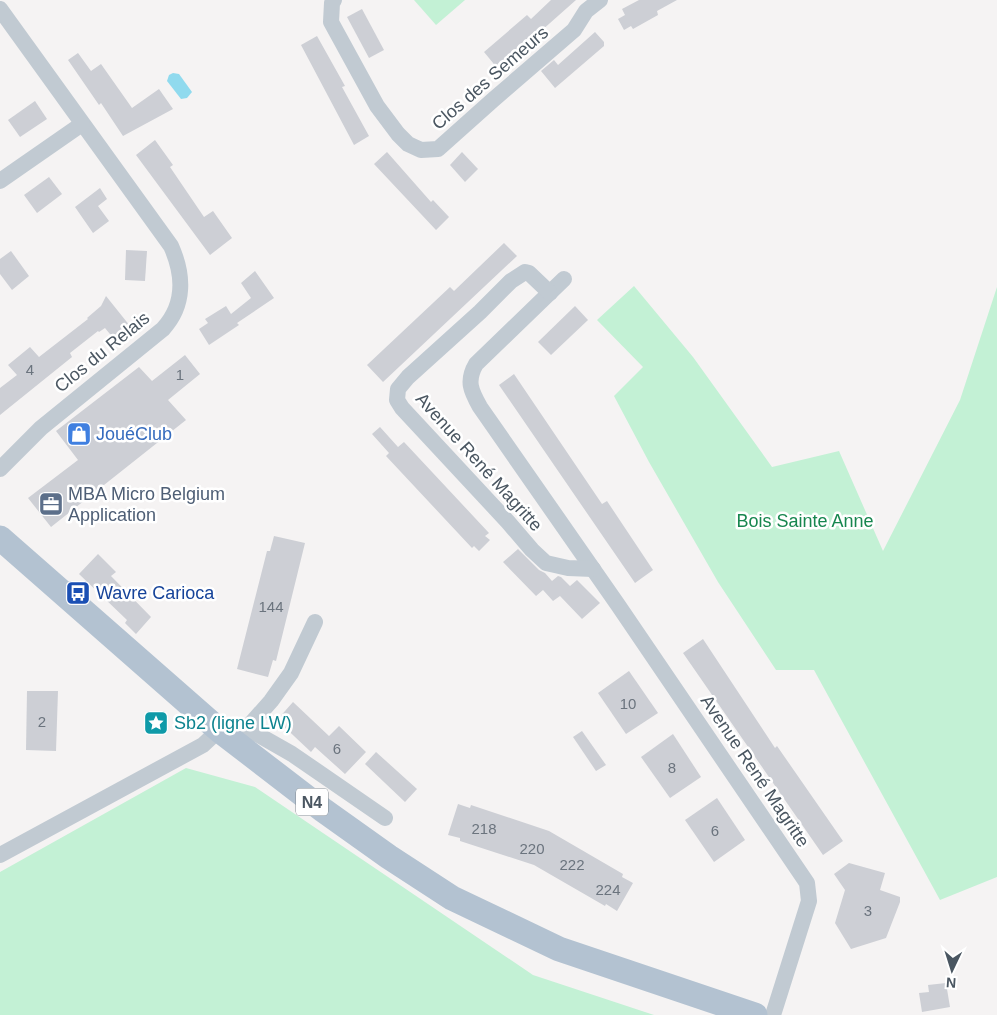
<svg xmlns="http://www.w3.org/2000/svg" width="997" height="1015" font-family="Helvetica,sans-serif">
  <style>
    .green { fill: #c3f1d5 }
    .water { fill: #90daee }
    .building { fill: #cdcfd5 }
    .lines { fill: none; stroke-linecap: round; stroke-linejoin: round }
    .street { stroke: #c1cad2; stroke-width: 16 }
    .primary { stroke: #b3c2d1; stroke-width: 25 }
    .labels { text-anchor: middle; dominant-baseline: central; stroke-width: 5; stroke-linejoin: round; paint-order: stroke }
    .number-label { font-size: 15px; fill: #6b747e }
    .shield { fill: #fff; stroke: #808990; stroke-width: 1 }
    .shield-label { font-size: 16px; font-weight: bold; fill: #4a5661 }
    .street-label { font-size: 18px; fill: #4a5661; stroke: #fff }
    .shop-label { font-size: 18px; fill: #366cbe; stroke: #fff; text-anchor: start }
    .service-label { font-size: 18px; fill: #4e5e75; stroke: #fff; text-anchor: start }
    .park-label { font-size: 18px; fill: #17864f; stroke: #fff }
    .transit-label { font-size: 18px; fill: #164399; stroke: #fff; text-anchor: start }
    .culture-label { font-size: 18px; fill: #0d838f; stroke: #fff; text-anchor: start }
  </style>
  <rect width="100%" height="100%" fill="#f5f3f3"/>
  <g class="green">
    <path d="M 414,0 L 465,0 L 436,25 Z"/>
    <path d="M 634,286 L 693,357 L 772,467 L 839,451 L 883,551 L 960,400 L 997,287 L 997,877 L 940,900 L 814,670 L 776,670 L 718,582 L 649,462 L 614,396 L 643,367 L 597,320 Z"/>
    <path d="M 186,768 L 255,787 L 533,975 L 654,1015 L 0,1015 L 0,872 Z"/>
  </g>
  <path class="water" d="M 173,73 L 179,74 L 192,92 L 187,98 L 181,99 L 167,81 L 169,75 Z"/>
  <g class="building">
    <path d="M 551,0 L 576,0 L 498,69 L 484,52 L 527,15 L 531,19 Z"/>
    <path d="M 639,0 L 677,0 L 657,11 L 658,15 L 633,29 L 631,26 L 624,30 L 618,19 L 625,15 L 622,9 Z"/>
    <path d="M 362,9 L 384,50 L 369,58 L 347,17 Z"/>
    <path d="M 595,32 L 604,42 L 604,46 L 555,88 L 541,71 L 554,60 L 558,65 Z"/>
    <path d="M 317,36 L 345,86 L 342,87 L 369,136 L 354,145 L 301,45 Z"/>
    <path d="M 78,53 L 91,71 L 101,64 L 132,108 L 159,89 L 173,109 L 123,136 L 101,103 L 99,105 L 68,60 Z"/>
    <path d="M 35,101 L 47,119 L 20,137 L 8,120 Z"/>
    <path d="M 155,140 L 173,165 L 170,167 L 204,217 L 213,211 L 232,238 L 210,255 L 136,155 Z"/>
    <path d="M 387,152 L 431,202 L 433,200 L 449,217 L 436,230 L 374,164 Z"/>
    <path d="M 462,152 L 478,169 L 465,182 L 450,165 Z"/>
    <path d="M 49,177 L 62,194 L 37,213 L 24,195 Z"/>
    <path d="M 100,188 L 107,199 L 98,206 L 109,221 L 93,233 L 75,207 Z"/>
    <path d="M 504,243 L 517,256 L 383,382 L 367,365 L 450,287 L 454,291 Z"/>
    <path d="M 126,250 L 147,251 L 145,281 L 125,280 Z"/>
    <path d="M 11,251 L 29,276 L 12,290 L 0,274 L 0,259 Z"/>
    <path d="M 255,271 L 274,298 L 237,323 L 239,325 L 209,345 L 199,329 L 208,323 L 205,319 L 226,306 L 231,314 L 251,298 L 241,283 Z"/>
    <path d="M 106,296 L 130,326 L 114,339 L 105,328 L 99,332 L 98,331 L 70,353 L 72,357 L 0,415 L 0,388 L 17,375 L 8,365 L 30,347 L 39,357 L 88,319 L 87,318 L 101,306 Z"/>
    <path d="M 575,306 L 588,320 L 551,355 L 538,342 Z"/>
    <path d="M 185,355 L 200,374 L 168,400 L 186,420 L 51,527 L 28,498 L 78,460 L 56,431 L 139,367 L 152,381 Z"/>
    <path d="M 514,374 L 602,504 L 607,501 L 653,570 L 635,583 L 499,385 Z"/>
    <path d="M 380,427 L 398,447 L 404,442 L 489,533 L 485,536 L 490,540 L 479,551 L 474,546 L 472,548 L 386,456 L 389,453 L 372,434 Z"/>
    <path d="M 274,536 L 305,543 L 276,661 L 273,660 L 268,677 L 237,669 L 267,551 L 270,551 Z"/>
    <path d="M 518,549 L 539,570 L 545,573 L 552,581 L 558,576 L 561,577 L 570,586 L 577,580 L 600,603 L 582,619 L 560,596 L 553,601 L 543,590 L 536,596 L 503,562 Z"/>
    <path d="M 98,554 L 116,572 L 111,576 L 151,617 L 136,634 L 125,623 L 127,620 L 79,574 Z"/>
    <path d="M 703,639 L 775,748 L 777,746 L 843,841 L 823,855 L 683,653 Z"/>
    <path d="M 629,671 L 658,713 L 626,734 L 598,693 Z"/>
    <path d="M 27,691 L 58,691 L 56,751 L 26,750 Z"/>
    <path d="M 293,702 L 329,736 L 339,726 L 366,752 L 345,774 L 315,747 L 311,752 L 277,720 Z"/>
    <path d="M 582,731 L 606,765 L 596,771 L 573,737 Z"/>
    <path d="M 673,734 L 701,777 L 670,798 L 641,757 Z"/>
    <path d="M 376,752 L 417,789 L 405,802 L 365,764 Z"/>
    <path d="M 717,798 L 745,840 L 714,862 L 685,820 Z"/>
    <path d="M 458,804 L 470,808 L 471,805 L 549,831 L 623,874 L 622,877 L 633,883 L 617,911 L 606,904 L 605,906 L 534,865 L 460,841 L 460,838 L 448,835 Z"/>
    <path d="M 849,863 L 885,873 L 880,890 L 900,897 L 900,902 L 886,938 L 851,949 L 835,923 L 845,890 L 834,874 Z"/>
    <path d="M 946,983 L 950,1007 L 922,1012 L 919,993 L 929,992 L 928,985 Z"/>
  </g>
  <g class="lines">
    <g class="street">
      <path d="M 334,0 L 332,3 L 331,22 L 377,106 L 398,134 L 408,144 L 421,150 L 438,149 L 494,99 L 574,30 L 586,11 L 600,0"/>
      <path d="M 0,9 L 171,246 C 184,275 185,305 163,329 L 41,428 L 0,469"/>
      <path d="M 0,181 L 82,124"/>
      <path d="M 564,279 L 476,364 C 466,381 471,391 480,407 L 618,605 L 807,883 L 809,901 L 773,1015"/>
      <path d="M 550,293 L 529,273 L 525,272 L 511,281 L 480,312 L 408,377 L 398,389 L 397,400 L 402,408 L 508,522 L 532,550 L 546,563 L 568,568 L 593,569"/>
      <path d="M 248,729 L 292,754 L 385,818"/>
      <path d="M 240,736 L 271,701 L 291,673 L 315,622"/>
      <path d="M 0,855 L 203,745 L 219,730"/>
    </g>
    <path class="primary" d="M 0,538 L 219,730 L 323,810 L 389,857 L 452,898 L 559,949 L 755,1015"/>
  </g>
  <defs>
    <symbol id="shop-square" viewBox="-11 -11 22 22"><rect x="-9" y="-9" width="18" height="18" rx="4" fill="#3f7fe0" stroke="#fff"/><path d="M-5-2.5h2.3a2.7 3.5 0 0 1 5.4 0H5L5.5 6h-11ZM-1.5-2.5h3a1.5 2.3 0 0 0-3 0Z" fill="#fff"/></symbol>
    <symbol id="office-square" viewBox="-11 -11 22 22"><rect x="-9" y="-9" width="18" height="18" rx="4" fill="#5c6f8a" stroke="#fff"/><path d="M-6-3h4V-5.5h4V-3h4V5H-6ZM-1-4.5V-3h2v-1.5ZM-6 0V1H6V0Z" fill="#fff"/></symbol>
    <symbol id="bus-square" viewBox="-11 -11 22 22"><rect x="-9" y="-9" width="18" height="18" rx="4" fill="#1a4fb4" stroke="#fff"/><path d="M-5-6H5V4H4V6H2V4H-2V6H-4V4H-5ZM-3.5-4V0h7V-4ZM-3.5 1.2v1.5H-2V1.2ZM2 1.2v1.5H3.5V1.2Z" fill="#fff"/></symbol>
    <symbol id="sight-square" viewBox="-11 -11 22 22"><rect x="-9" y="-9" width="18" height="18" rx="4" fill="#0f9aa8" stroke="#fff"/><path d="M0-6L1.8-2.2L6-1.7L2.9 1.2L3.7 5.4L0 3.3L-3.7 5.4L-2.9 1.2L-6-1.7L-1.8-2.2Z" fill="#fff"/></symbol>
  </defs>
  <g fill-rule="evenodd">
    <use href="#shop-square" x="65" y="420" width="28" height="28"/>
    <use href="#office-square" x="37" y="490" width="28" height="28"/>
    <use href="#bus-square" x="64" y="579" width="28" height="28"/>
    <use href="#sight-square" x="142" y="709" width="28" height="28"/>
  </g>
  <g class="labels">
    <g class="number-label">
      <text x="30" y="369">4</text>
      <text x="180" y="374">1</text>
      <text x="271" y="606">144</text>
      <text x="628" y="703">10</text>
      <text x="42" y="721">2</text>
      <text x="337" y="748">6</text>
      <text x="672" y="767">8</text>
      <text x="484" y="828">218</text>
      <text x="715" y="830">6</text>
      <text x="532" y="848">220</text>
      <text x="572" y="864">222</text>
      <text x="608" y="889">224</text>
      <text x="868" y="910">3</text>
    </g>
    <rect class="shield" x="296" y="788.5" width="32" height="27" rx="4"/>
    <g class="shield-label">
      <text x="312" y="802">N4</text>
    </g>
    <g class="street-label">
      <text transform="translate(490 78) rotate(-41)">Clos des Semeurs</text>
      <text transform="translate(102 352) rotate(-39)">Clos du Relais</text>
      <text transform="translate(479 462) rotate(48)">Avenue René Magritte</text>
      <text transform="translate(755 771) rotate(56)">Avenue René Magritte</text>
    </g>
    <g class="shop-label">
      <text x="96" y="434">JouéClub</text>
    </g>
    <g class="service-label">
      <text x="68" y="494">MBA Micro Belgium<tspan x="68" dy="21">Application</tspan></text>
    </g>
    <g class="park-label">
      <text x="805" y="521">Bois Sainte Anne</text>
    </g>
    <g class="transit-label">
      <text x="96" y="593">Wavre Carioca</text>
    </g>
    <g class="culture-label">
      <text x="174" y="723">Sb2 (ligne LW)</text>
    </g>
  </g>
  <g transform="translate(952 970) rotate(184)" stroke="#ffffff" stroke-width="4" paint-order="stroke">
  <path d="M0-4L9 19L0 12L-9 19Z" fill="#4a5661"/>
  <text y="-8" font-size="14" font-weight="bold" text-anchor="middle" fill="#4a5661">N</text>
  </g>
</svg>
